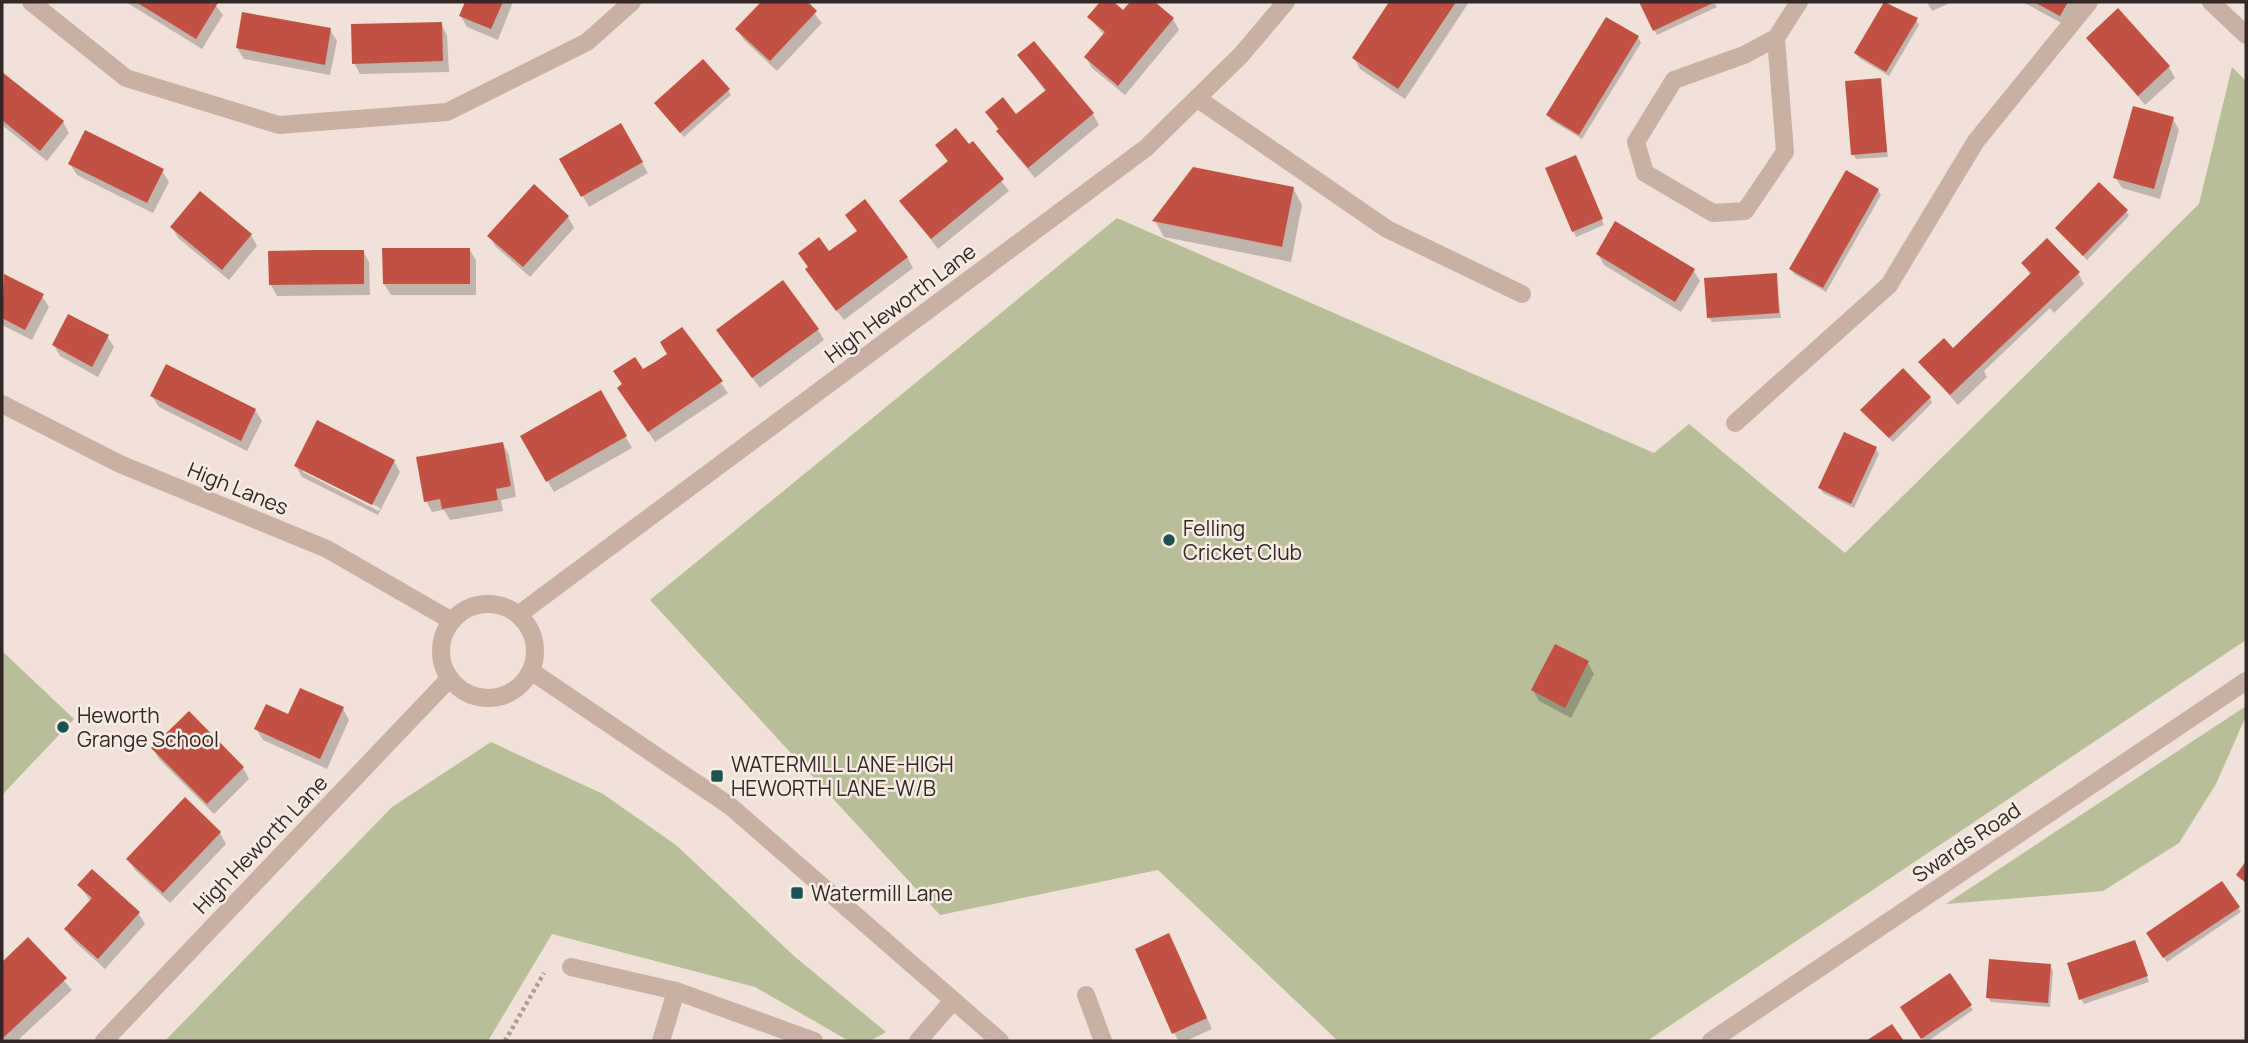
<svg xmlns="http://www.w3.org/2000/svg" width="2248" height="1043" font-family="Manrope,sans-serif">
  <style>
    .green { fill: #b7be98 }
    .shadow { fill: #0003; fill-rule: evenodd }
    .building { fill: #c35143 }
    .lines { fill: none; stroke-linecap: round; stroke-linejoin: round }
    .path { stroke: #b39a8f; stroke-width: 4.5; stroke-dasharray: 3.5 3.5; stroke-linecap: butt }
    .service { stroke: #c8b0a4; stroke-width: 18 }
    .minor { stroke: #c8b0a4; stroke-width: 18 }
    .tertiary { stroke: #c8b0a4; stroke-width: 18 }
    .poi-dot { fill: #1c5350; stroke: #f8ece4; stroke-width: 2.5 }
    .labels { text-anchor: middle; dominant-baseline: central; stroke-width: 5; stroke-linejoin: round; paint-order: stroke }
    .street-label { font-size: 21px; fill: #332826; stroke: #f8ece4 }
    .poi-label { font-size: 21px; fill: #332826; stroke: #f8ece4; text-anchor: start }
  </style>
  <rect width="100%" height="100%" fill="#f0e2d8"/>
  <g class="green">
    <path d="M 2232,67 L 2246,81 L 2246,640 L 1647,1041 L 1338,1041 L 1158,870 L 940,915 L 650,600 L 1117,218 L 1654,453 L 1689,424 L 1845,553 L 2199,204 Z"/>
    <path d="M 2,651 L 74,719 L 2,795 Z"/>
    <path d="M 2246,706 L 2246,716 L 2216,784 L 2179,843 L 2103,891 L 1946,904 Z"/>
    <path d="M 491,742 L 603,794 L 676,845 L 794,956 L 886,1032 L 870,1041 L 849,1041 L 755,987 L 552,934 L 488,1041 L 165,1041 L 392,807 Z"/>
  </g>
  <g class="shadow">
    <path d="M 126,2 L 213,2 L 223,15 L 202,49 Z"/>
    <path d="M 467,2 L 513,2 L 498,40 L 467,27 L 461,16 Z"/>
    <path d="M 763,2 L 805,2 L 822,23 L 777,71 L 744,40 L 737,29 Z"/>
    <path d="M 1102,2 L 1111,2 L 1123,12 L 1132,2 L 1152,2 L 1173,19 L 1179,30 L 1125,95 L 1092,68 L 1086,57 L 1104,35 L 1089,17 Z"/>
    <path d="M 1391,2 L 1469,2 L 1405,99 L 1360,69 L 1354,58 Z"/>
    <path d="M 1641,2 L 1714,2 L 1717,7 L 1657,35 Z"/>
    <path d="M 1886,2 L 1916,20 L 1919,25 L 1889,76 L 1859,58 L 1856,53 Z"/>
    <path d="M 1927,2 L 1952,2 L 1932,11 Z"/>
    <path d="M 2023,2 L 2080,2 L 2067,26 Z"/>
    <path d="M 441,24 L 447,35 L 449,72 L 360,74 L 354,63 Z"/>
    <path d="M 330,30 L 337,41 L 330,75 L 244,59 L 237,48 Z"/>
    <path d="M 1638,37 L 1641,43 L 1582,139 L 1551,120 L 1548,115 Z"/>
    <path d="M 2088,38 L 2169,67 L 2175,78 L 2145,105 Z"/>
    <path d="M 1019,56 L 1093,114 L 1099,125 L 1035,178 L 1005,142 L 988,112 L 1016,117 L 1046,92 Z"/>
    <path d="M 2,74 L 63,122 L 69,133 L 47,161 L 2,125 Z"/>
    <path d="M 1880,80 L 1888,157 L 1856,159 L 1853,154 Z"/>
    <path d="M 728,90 L 731,95 L 684,137 L 659,108 Z"/>
    <path d="M 2173,119 L 2179,130 L 2160,199 L 2122,188 L 2115,177 Z"/>
    <path d="M 621,126 L 648,173 L 589,207 L 562,159 Z"/>
    <path d="M 972,143 L 1009,191 L 938,249 L 901,201 L 948,162 L 937,146 L 969,146 Z"/>
    <path d="M 1578,162 L 1604,225 L 1576,237 L 1547,169 Z"/>
    <path d="M 70,164 L 162,171 L 169,182 L 153,213 L 77,175 Z"/>
    <path d="M 1293,188 L 1302,205 L 1291,262 L 1164,237 L 1155,221 Z"/>
    <path d="M 1878,190 L 1881,195 L 1826,292 L 1794,274 L 1791,269 Z"/>
    <path d="M 2126,211 L 2129,216 L 2087,260 L 2057,229 Z"/>
    <path d="M 568,217 L 574,228 L 530,277 L 496,247 L 489,236 Z"/>
    <path d="M 172,227 L 251,235 L 257,246 L 229,280 L 178,238 Z"/>
    <path d="M 469,249 L 476,260 L 476,295 L 391,295 L 384,284 Z"/>
    <path d="M 363,251 L 369,262 L 370,295 L 277,296 L 271,285 Z"/>
    <path d="M 829,254 L 907,257 L 913,268 L 844,320 L 814,281 L 809,268 Z"/>
    <path d="M 1598,254 L 1693,270 L 1700,281 L 1681,312 L 1604,265 Z"/>
    <path d="M 2023,263 L 2078,273 L 2084,284 L 2054,313 L 2050,308 L 1984,371 L 1987,377 L 1958,405 L 1921,363 L 1953,350 L 2031,276 Z"/>
    <path d="M 1776,275 L 1781,318 L 1712,322 L 1709,317 Z"/>
    <path d="M 4,276 L 42,296 L 49,307 L 32,340 L 2,325 Z"/>
    <path d="M 682,330 L 728,393 L 655,442 L 626,399 L 624,385 L 669,355 Z"/>
    <path d="M 818,330 L 824,340 L 760,388 L 725,342 Z"/>
    <path d="M 107,336 L 114,347 L 98,377 L 60,356 L 54,345 Z"/>
    <path d="M 601,393 L 632,448 L 554,492 L 522,437 Z"/>
    <path d="M 152,396 L 255,410 L 262,421 L 247,451 L 159,407 Z"/>
    <path d="M 1930,398 L 1932,403 L 1893,442 L 1865,415 Z"/>
    <path d="M 503,444 L 509,455 L 516,497 L 501,500 L 503,511 L 450,520 L 444,510 L 432,512 L 426,501 Z"/>
    <path d="M 1876,449 L 1879,454 L 1854,508 L 1823,493 L 1820,488 Z"/>
    <path d="M 394,461 L 400,472 L 378,515 L 302,477 L 296,466 ZM 303,468 L 380,508 L 379,511 L 303,472 Z"/>
    <path d="M 1588,663 L 1594,674 L 1571,718 L 1539,701 L 1533,690 Z"/>
    <path d="M 343,709 L 349,720 L 327,769 L 263,740 L 256,729 Z"/>
    <path d="M 189,713 L 243,768 L 249,779 L 214,814 L 159,759 L 153,748 Z"/>
    <path d="M 220,833 L 226,844 L 170,903 L 135,870 L 128,859 Z"/>
    <path d="M 2222,883 L 2241,912 L 2167,962 L 2148,933 Z"/>
    <path d="M 79,885 L 138,913 L 145,924 L 105,969 L 73,940 L 66,930 L 91,902 Z"/>
    <path d="M 28,940 L 72,990 L 17,1041 L 2,1041 L 2,964 Z"/>
    <path d="M 1175,946 L 1212,1029 L 1186,1041 L 1179,1041 L 1174,1033 Z"/>
    <path d="M 2137,947 L 2149,982 L 2084,1004 L 2081,999 Z"/>
    <path d="M 2050,966 L 2053,971 L 2050,1007 L 1991,1002 L 1988,997 Z"/>
    <path d="M 1970,1006 L 1973,1010 L 1928,1041 L 1924,1041 L 1902,1007 Z"/>
  </g>
  <g class="building">
    <path d="M 136,2 L 217,2 L 218,3 L 196,39 Z"/>
    <path d="M 465,2 L 503,2 L 491,29 L 459,16 Z"/>
    <path d="M 808,2 L 817,11 L 770,61 L 735,29 L 761,2 Z"/>
    <path d="M 1100,2 L 1114,2 L 1123,10 L 1130,2 L 1155,2 L 1174,18 L 1118,86 L 1084,57 L 1105,32 L 1087,17 Z"/>
    <path d="M 1389,2 L 1456,2 L 1398,89 L 1352,58 Z"/>
    <path d="M 1639,2 L 1715,2 L 1653,31 Z"/>
    <path d="M 1884,2 L 1918,18 L 1886,72 L 1854,53 Z"/>
    <path d="M 2034,2 L 2068,2 L 2060,16 Z"/>
    <path d="M 2118,8 L 2170,66 L 2138,96 L 2086,38 Z"/>
    <path d="M 242,12 L 331,28 L 325,65 L 236,48 Z"/>
    <path d="M 1606,17 L 1639,36 L 1579,135 L 1546,115 Z"/>
    <path d="M 442,22 L 443,61 L 352,64 L 351,24 Z"/>
    <path d="M 1034,41 L 1094,113 L 1028,168 L 996,131 L 999,129 L 985,112 L 1003,97 L 1016,114 L 1046,90 L 1017,55 Z"/>
    <path d="M 703,59 L 730,89 L 680,133 L 654,103 Z"/>
    <path d="M 2,72 L 64,121 L 40,151 L 2,120 Z"/>
    <path d="M 1881,78 L 1887,152 L 1851,155 L 1845,81 Z"/>
    <path d="M 2133,106 L 2174,117 L 2154,189 L 2113,178 Z"/>
    <path d="M 621,123 L 643,162 L 581,197 L 559,159 Z"/>
    <path d="M 956,128 L 969,144 L 973,141 L 1004,179 L 931,239 L 899,201 L 948,161 L 935,145 Z"/>
    <path d="M 85,130 L 164,169 L 147,203 L 68,164 Z"/>
    <path d="M 1576,155 L 1603,219 L 1572,232 L 1545,168 Z"/>
    <path d="M 1193,167 L 1294,187 L 1282,247 L 1152,221 Z"/>
    <path d="M 1846,170 L 1879,189 L 1823,288 L 1789,269 Z"/>
    <path d="M 2099,182 L 2128,210 L 2083,256 L 2055,228 Z"/>
    <path d="M 534,184 L 569,216 L 523,267 L 487,236 Z"/>
    <path d="M 200,191 L 252,234 L 222,270 L 170,227 Z"/>
    <path d="M 865,199 L 908,257 L 836,311 L 805,269 L 808,267 L 798,253 L 819,237 L 829,251 L 857,231 L 845,215 Z"/>
    <path d="M 1615,221 L 1695,269 L 1675,302 L 1596,254 Z"/>
    <path d="M 2047,238 L 2080,272 L 1950,395 L 1918,362 L 1944,338 L 1953,348 L 2031,273 L 2021,263 Z"/>
    <path d="M 382,248 L 470,248 L 470,284 L 383,284 Z"/>
    <path d="M 316,250 L 364,250 L 364,284 L 269,285 L 268,251 Z"/>
    <path d="M 1777,273 L 1779,313 L 1707,318 L 1704,278 Z"/>
    <path d="M 4,274 L 44,294 L 25,330 L 2,318 Z"/>
    <path d="M 783,280 L 819,329 L 752,378 L 716,330 Z"/>
    <path d="M 68,314 L 109,335 L 92,367 L 52,345 Z"/>
    <path d="M 682,327 L 723,381 L 648,432 L 617,388 L 622,384 L 613,371 L 635,357 L 643,369 L 655,362 L 667,354 L 660,342 Z"/>
    <path d="M 166,364 L 256,409 L 241,441 L 150,396 Z"/>
    <path d="M 1903,368 L 1931,397 L 1889,438 L 1860,410 Z"/>
    <path d="M 601,390 L 627,436 L 546,482 L 520,436 Z"/>
    <path d="M 317,420 L 395,460 L 372,505 L 294,466 Z"/>
    <path d="M 1844,432 L 1877,447 L 1851,504 L 1818,488 Z"/>
    <path d="M 503,442 L 511,486 L 496,489 L 498,500 L 442,509 L 440,499 L 424,502 L 416,457 Z"/>
    <path d="M 1555,644 L 1589,661 L 1565,708 L 1531,690 Z"/>
    <path d="M 300,688 L 344,707 L 320,759 L 254,729 L 266,704 L 288,714 Z"/>
    <path d="M 189,711 L 244,767 L 207,804 L 151,748 Z"/>
    <path d="M 185,797 L 221,832 L 163,893 L 126,859 Z"/>
    <path d="M 2246,861 L 2246,883 L 2236,875 Z"/>
    <path d="M 92,869 L 140,912 L 98,959 L 64,929 L 92,898 L 77,885 Z"/>
    <path d="M 2222,881 L 2240,907 L 2163,958 L 2146,933 Z"/>
    <path d="M 1169,933 L 1207,1018 L 1172,1034 L 1135,949 Z"/>
    <path d="M 28,937 L 67,978 L 2,1039 L 2,962 Z"/>
    <path d="M 2135,940 L 2148,976 L 2079,1000 L 2067,963 Z"/>
    <path d="M 1989,959 L 2051,964 L 2048,1003 L 1986,998 Z"/>
    <path d="M 1950,973 L 1972,1005 L 1921,1039 L 1900,1007 Z"/>
    <path d="M 1892,1024 L 1904,1041 L 1866,1041 Z"/>
  </g>
  <g class="lines">
    <path class="path" d="M 505,1041 L 544,973"/>
    <g class="service">
      <path d="M 1198,99 L 1387,229 L 1522,294"/>
      <path d="M 571,967 L 676,991 L 814,1041"/>
      <path d="M 661,1041 L 676,991"/>
      <path d="M 918,1041 L 952,1002"/>
    </g>
    <g class="minor">
      <path d="M 31,2 L 126,78 L 279,125 L 447,112 L 587,42 L 632,2"/>
      <path d="M 2211,2 L 2246,35"/>
      <path d="M 1776,38 L 1785,152 L 1745,211 L 1713,213 L 1645,173 L 1636,142 L 1674,80 L 1744,55 L 1776,38 L 1799,2"/>
      <path d="M 1735,423 L 1889,285 L 1976,141 L 2089,2"/>
      <path d="M 1086,995 L 1103,1041"/>
      <path d="M 1711,1041 L 2246,681"/>
    </g>
    <g class="tertiary">
      <path d="M 2,404 L 120,464 L 327,549 L 452,621"/>
      <circle cx="488" cy="651" r="47"/>
      <path d="M 518,615 L 1146,148 L 1241,55 L 1286,2"/>
      <path d="M 531,671 L 730,806 L 1000,1041"/>
      <path d="M 104,1041 L 450,678"/>
    </g>
  </g>
  <g class="poi-dot">
    <circle cx="1169" cy="540" r="7"/>
    <circle cx="63" cy="727" r="7"/>
    <rect x="710" y="769" width="14" height="14" rx="3.5"/>
    <rect x="790" y="886" width="14" height="14" rx="3.5"/>
  </g>
  <g class="labels">
    <g class="street-label">
      <text transform="translate(900 303) rotate(-37)">High Heworth Lane</text>
      <text transform="translate(238 488) rotate(22)">High Lanes</text>
      <text transform="translate(1966 842) rotate(-34)">Swards Road</text>
      <text transform="translate(260 844) rotate(-46)">High Heworth Lane</text>
    </g>
    <g class="poi-label">
      <text x="1183" y="528">Felling<tspan x="1183" dy="24">Cricket Club</tspan></text>
      <text x="77" y="715">Heworth<tspan x="77" dy="24">Grange School</tspan></text>
      <text x="731" y="764">WATERMILL LANE-HIGH<tspan x="731" dy="24">HEWORTH LANE-W/B</tspan></text>
      <text x="811" y="893">Watermill Lane</text>
    </g>
  </g>
  <rect width="2248" height="1043" fill="none" stroke="#332826" stroke-width="7"/>
</svg>
